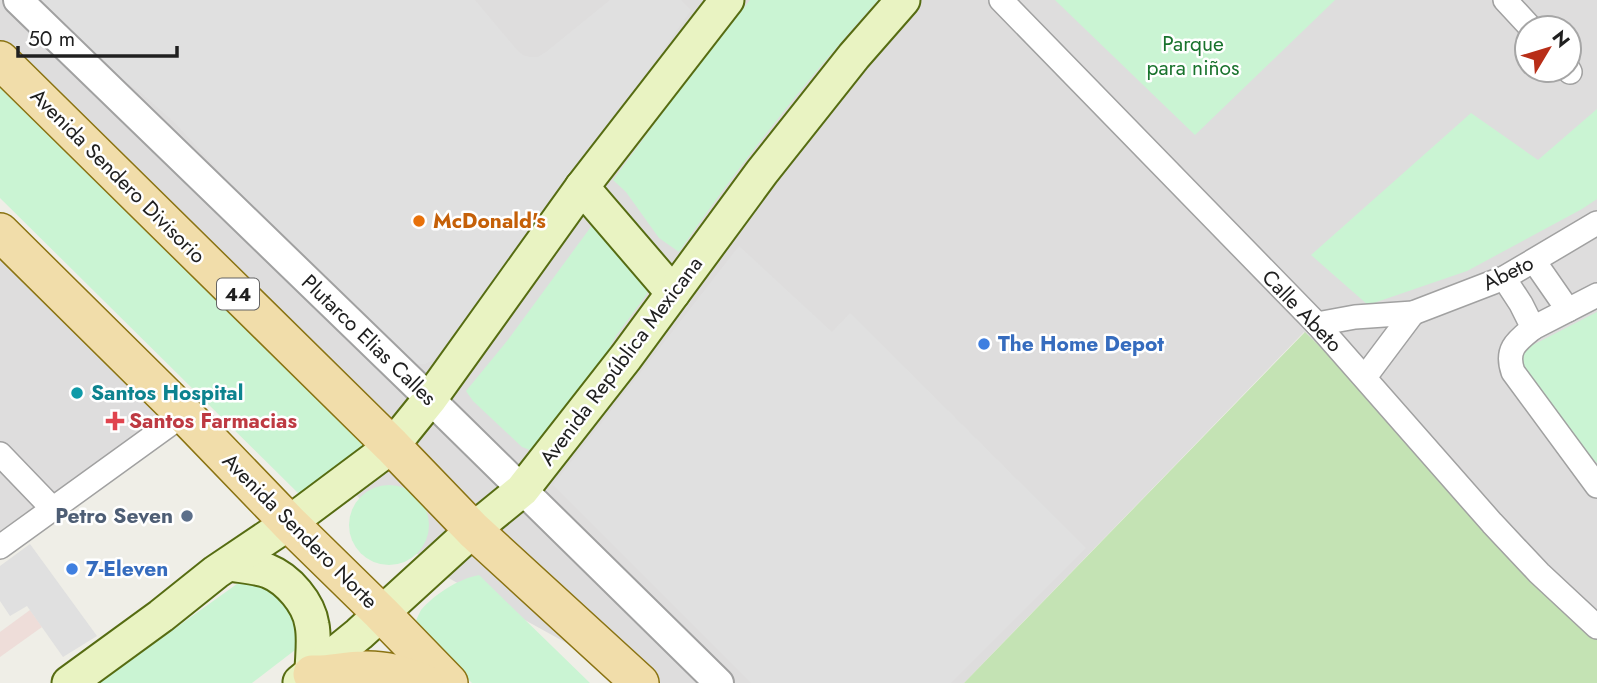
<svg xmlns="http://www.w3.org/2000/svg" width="1597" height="683" font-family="Jost,sans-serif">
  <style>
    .residential { fill: #dedddd; fill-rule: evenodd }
    .commercial { fill: #eeddd9 }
    .grass { fill: #c4e3b4 }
    .park { fill: #caf4d3 }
    .parking { fill: #e0e0e0 }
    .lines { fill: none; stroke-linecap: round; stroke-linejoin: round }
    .minor-casing { stroke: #a1a1a1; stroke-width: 26 }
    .tertiary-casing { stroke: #a1a1a1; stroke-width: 32 }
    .secondary-casing { stroke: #566c12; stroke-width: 37 }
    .primary-casing { stroke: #8a7312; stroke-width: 40 }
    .minor { stroke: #fff; stroke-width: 23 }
    .tertiary { stroke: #fff; stroke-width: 28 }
    .secondary { stroke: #e9f3c2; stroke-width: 33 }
    .primary { stroke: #f1ddaa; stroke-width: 37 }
    .food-dot { fill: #e8710a; stroke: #fff; stroke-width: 2.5 }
    .shop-dot { fill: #3f7fe0; stroke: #fff; stroke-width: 2.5 }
    .culture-dot { fill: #0f9aa8; stroke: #fff; stroke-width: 2.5 }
    .health-dot { fill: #e0444e; stroke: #fff; stroke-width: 2.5 }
    .service-dot { fill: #5c6f8a; stroke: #fff; stroke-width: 2.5 }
    .labels { text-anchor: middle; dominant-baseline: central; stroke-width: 5; stroke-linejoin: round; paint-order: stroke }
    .shield { fill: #fff; stroke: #636363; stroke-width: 2 }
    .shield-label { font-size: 19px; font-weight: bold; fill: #202020 }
    .park-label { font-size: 21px; fill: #19732d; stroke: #fff }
    .street-label { font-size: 21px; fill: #202020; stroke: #fff }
    .food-label { font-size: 21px; font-weight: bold; fill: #c56008; stroke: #fff; text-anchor: start }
    .shop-label { font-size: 21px; font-weight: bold; fill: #366cbe; stroke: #fff; text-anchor: start }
    .culture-label { font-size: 21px; font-weight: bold; fill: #0d838f; stroke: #fff; text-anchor: start }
    .health-label { font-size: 21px; font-weight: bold; fill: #be3a42; stroke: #fff; text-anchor: start }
    .service-label { font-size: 21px; font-weight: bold; fill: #4e5e75; stroke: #fff; text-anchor: end }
  </style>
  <rect width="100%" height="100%" fill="#efeee7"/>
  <g class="residential">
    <path d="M 0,0 L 1597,0 L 1597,640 L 1546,592 L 1372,398 L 1304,332 L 964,683 L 639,683 L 434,570 L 0,152 ZM 1527,28 L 1569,28 L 1569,70 L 1527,70 Z"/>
    <path d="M 0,257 L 162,416 L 0,531 Z"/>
  </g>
  <path class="commercial" d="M 30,610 L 42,627 L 0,657 L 0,632 Z"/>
  <path class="grass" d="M 1305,332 L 1372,398 L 1546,592 L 1597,640 L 1597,683 L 964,683 Z"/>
  <g class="park">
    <path d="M 750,0 L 878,0 C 807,79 740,164 679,252 L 659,238 L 626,192 L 613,180 L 683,85 Z"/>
    <path d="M 1055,0 L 1335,0 L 1195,135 Z"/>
    <path d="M 0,78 L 364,444 L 300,495 L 0,198 Z"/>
    <path d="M 1597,109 L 1597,199 L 1582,209 L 1467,271 L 1368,305 L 1311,255 L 1471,113 L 1538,160 Z"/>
    <path d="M 593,224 L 649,283 L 647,294 L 616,336 L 594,376 L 539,442 L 530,450 L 522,447 L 473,401 L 466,391 L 507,341 Z"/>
    <path d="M 1597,312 L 1597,463 L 1574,438 L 1519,364 L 1525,349 Z"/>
    <circle cx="389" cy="525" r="40"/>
    <path d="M 479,575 L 590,683 L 472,683 L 414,626 C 416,621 418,615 421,610 C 435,594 458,579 479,575 Z"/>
    <path d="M 248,576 L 293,598 L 299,647 L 252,683 L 99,683 Z"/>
  </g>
  <g class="parking">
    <path d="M 37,0 L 475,0 L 517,50 L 523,55 L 530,57 L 538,57 L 546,52 L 610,0 L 681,0 L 691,10 L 594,149 L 448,345 L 433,360 L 425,364 L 416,364 L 408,362 L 232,189 L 217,169 L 176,124 L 139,91 L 119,78 Z"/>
    <path d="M 739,246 L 832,332 L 850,313 L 1086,548 L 951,683 L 751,683 L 553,485 Z"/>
    <path d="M 30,544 L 97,636 L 63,657 L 27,606 L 10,616 L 0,601 L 0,566 Z"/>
  </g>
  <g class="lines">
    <defs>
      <g id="minor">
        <path d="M 1001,0 L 1317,324 L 1492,523 L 1539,573 L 1597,627"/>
        <path d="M 1505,0 L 1531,28"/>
        <path d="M 1569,70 L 1570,72"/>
        <path d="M 1534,261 L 1568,310"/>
        <path d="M 1504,278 L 1521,304 L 1533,328 C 1517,341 1505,349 1513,372 L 1597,486"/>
        <path d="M 1317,324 L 1355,317 L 1413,313 L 1504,278 L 1597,223"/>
        <path d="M 1533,328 L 1597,295"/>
        <path d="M 1365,377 L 1413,313"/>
        <path d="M 0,454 L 52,508"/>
        <path d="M 0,547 L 184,414"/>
      </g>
      <path id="tertiary" d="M 18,0 L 430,399 L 719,683"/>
      <g id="secondary">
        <path d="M 582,187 L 673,293"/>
        <path d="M 230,564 C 242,566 256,567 268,571 C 288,579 309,603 312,625 C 315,640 312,658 312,674"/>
        <path d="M 300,682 L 359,634 L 473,530 L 522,490 L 626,357 L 762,172 L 854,56 L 903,0"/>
        <path d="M 69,683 L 161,616 L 216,572 L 289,523 L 392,446 L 430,399 L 582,187 L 727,0"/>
      </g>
      <g id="primary">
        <path d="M 0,60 L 392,446 L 473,530 L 640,683"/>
        <path d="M 0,232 L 184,414 L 289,523 L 381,613 L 449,683"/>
        <path d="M 312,674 C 329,675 346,670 363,670 C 385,669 404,675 424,683"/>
      </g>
    </defs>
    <use href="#minor" class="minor-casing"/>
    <use href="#tertiary" class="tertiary-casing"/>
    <use href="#secondary" class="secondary-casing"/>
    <use href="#primary" class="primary-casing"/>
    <use href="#minor" class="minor"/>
    <use href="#tertiary" class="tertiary"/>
    <use href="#secondary" class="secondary"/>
    <use href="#primary" class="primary"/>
  </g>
  <circle class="food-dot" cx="419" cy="221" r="7"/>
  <g class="shop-dot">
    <circle cx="984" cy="344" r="7"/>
    <circle cx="72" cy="569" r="7"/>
  </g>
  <circle class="culture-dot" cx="77" cy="393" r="7"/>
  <path class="health-dot" d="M111.5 410.5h7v7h7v7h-7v7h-7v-7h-7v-7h7z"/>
  <circle class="service-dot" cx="187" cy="516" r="7"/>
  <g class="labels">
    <rect class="shield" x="217" y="278.5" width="42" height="31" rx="5"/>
    <g class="shield-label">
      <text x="238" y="294">44</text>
    </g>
    <g class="park-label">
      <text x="1193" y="44">Parque<tspan x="1193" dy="24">para niños</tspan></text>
    </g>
    <g class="street-label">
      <text transform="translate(118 176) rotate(45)">Avenida Sendero Divisorio</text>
      <text transform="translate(1508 273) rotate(-26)">Abeto</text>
      <text transform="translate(1302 311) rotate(46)">Calle Abeto</text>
      <text transform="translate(369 340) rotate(44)">Plutarco Elias Calles</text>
      <text transform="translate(621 361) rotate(-53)">Avenida República Mexicana</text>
      <text transform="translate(300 531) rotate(45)">Avenida Sendero Norte</text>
    </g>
    <g class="food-label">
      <text x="433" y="221">McDonald's</text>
    </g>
    <g class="shop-label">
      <text x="998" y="344">The Home Depot</text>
      <text x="86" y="569">7-Eleven</text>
    </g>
    <g class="culture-label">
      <text x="91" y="393">Santos Hospital</text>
    </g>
    <g class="health-label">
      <text x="129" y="421">Santos Farmacias</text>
    </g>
    <g class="service-label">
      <text x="173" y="516">Petro Seven</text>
    </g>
  </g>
  <g transform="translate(1548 49) rotate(52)"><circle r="33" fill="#ffffff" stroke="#a6a6a6" stroke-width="2"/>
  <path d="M0-5L12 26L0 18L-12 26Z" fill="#b82e18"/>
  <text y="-10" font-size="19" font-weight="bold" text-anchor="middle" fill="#202020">N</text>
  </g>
  <path d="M18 46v10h159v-10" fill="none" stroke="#202020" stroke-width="3.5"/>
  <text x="28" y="46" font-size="21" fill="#202020" stroke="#ffffff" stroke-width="5" paint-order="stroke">50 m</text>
</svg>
